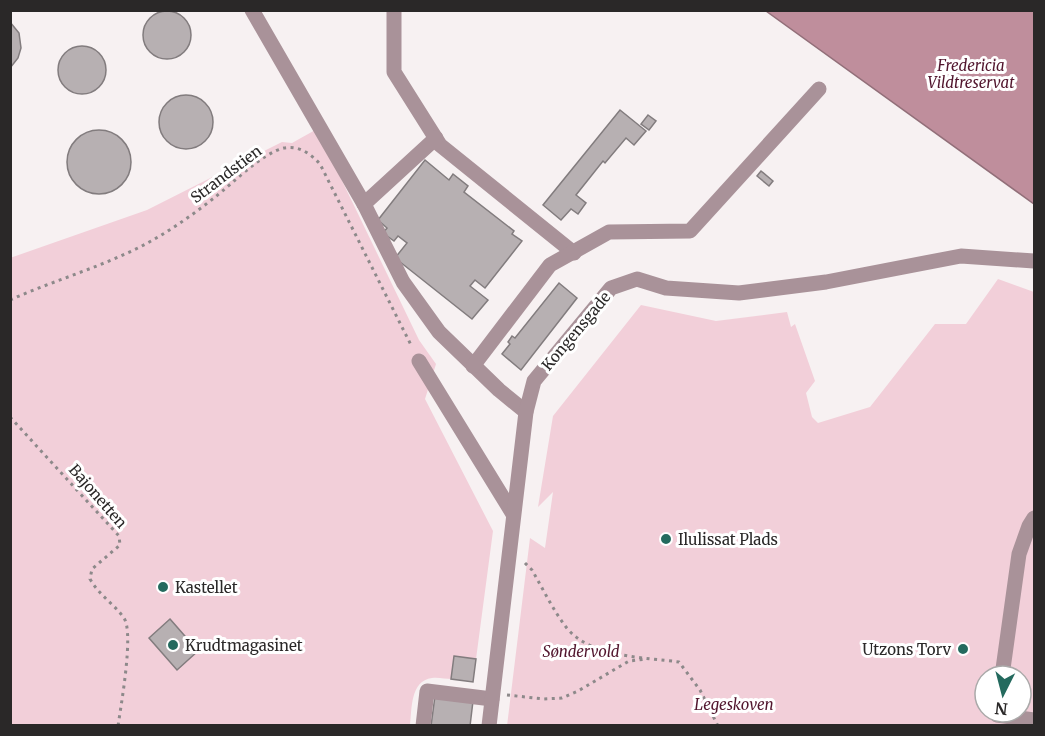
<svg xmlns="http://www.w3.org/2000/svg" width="1045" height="736" font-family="Merriweather,serif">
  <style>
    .green { fill: #f2cfd9; fill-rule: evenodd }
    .water { fill: #bf8e9c; stroke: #926f79; stroke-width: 1.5 }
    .building { fill: #b7b0b2; stroke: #827c7e; stroke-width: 1.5 }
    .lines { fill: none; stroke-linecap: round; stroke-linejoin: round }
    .path { stroke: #8d898a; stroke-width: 3; stroke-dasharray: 3 4.5; stroke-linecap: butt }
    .minor { stroke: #a99299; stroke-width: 15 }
    .poi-dot { fill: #246a5e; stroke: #fff; stroke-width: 2 }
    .labels { text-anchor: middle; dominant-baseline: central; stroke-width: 6; stroke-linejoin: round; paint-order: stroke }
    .park-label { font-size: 15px; font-style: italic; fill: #52162e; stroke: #fff }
    .street-label { font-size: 15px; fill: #2a2828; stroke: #fff }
    .poi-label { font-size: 15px; fill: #2a2828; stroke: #fff; text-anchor: start }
  </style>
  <rect width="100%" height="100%" fill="#f7f1f2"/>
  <g class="green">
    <path d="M 317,129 L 419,340 L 436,364 L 425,399 L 493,531 L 476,659 L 454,656 L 451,679 C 446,679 438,677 432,678 C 410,681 412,709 410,725 L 11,725 L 10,258 L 147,210 L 282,142 L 292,143 Z"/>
    <path d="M 998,279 L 1034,292 L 1034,712 L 1032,712 L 1034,716 L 1034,725 L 507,726 L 530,538 L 545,548 L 553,492 L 538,507 L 553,416 L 641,305 L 716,321 L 787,312 L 791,327 L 795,324 L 815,381 L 806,393 L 812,417 L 818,423 L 870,407 L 935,324 L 966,324 ZM 985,676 L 1021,676 L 1021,712 L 985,712 Z"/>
  </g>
  <path class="water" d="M 766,11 L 1034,11 L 1034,204 Z"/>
  <g class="building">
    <circle cx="167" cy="35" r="24"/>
    <path d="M 10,22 L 19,33 L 21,48 L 18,58 L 10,68 Z"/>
    <circle cx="82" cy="70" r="24"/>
    <circle cx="186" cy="122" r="27"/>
    <path d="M 620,110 L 646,131 L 634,145 L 626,138 L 605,163 L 603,161 L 576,195 L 586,203 L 578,214 L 571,209 L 561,220 L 543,205 Z"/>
    <path d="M 648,115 L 656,121 L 649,130 L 641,124 Z"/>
    <circle cx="99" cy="162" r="32"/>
    <path d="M 425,160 L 449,180 L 453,174 L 468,186 L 464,192 L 514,231 L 512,234 L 522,241 L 485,288 L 475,280 L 470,286 L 488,300 L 472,319 L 395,258 L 407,243 L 398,236 L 394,241 L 383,233 L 387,228 L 378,220 Z"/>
    <path d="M 761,171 L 773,181 L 769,186 L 757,176 Z"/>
    <path d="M 559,283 L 577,298 L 521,370 L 502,354 L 510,344 L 508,342 L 512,336 L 515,338 Z"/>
    <path d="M 170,619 L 198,651 L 177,670 L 149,638 Z"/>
    <path d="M 454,656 L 476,659 L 473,682 L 451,679 Z"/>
    <path d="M 435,696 L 473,701 L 470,726 L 431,726 Z"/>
  </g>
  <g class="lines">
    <g class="path">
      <path d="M 10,300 C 48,283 88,271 125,254 C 157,240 186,220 214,198 C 232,184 262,153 284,148 C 299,145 311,154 320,164 L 412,347"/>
      <path d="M 10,417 L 119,536 L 120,545 L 92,569 L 90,579 C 99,595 114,604 124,618 C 134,633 121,705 118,726"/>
      <path d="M 525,563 L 532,570 C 543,589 553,610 566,627 C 590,658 644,657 679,662 L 700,690 L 718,726"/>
      <path d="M 507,695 L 544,699 L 562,698 L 578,691 L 629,661 L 647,659"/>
    </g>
    <g class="minor">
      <path d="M 252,10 L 364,204 L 403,282 L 439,332 L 499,390 L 526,412"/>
      <path d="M 394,10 L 394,72 L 440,145 L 574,253"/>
      <path d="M 364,204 L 436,138"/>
      <path d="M 419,361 L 513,514"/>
      <path d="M 473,366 L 550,265 L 609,232 L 690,231 L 819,89"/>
      <path d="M 1002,676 L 1019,554 L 1029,526 L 1034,518"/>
      <path d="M 997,715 L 1034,720"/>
      <path d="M 423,726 L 427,691 L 492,699"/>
      <path d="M 489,726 L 526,412 L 534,381 L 611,288 L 637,279 L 666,288 L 739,293 L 826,282 L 961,256 L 1034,261"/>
    </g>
  </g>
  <g class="poi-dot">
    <circle cx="666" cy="539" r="6"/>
    <circle cx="163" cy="587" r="6"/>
    <circle cx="173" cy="645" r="6"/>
    <circle cx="963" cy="649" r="6"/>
  </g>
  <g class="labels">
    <g class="park-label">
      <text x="971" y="65">Fredericia<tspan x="971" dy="17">Vildtreservat</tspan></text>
      <text x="581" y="651">Søndervold</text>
      <text x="734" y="704">Legeskoven</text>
    </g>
    <g class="street-label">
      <text transform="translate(226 174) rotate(-37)">Strandstien</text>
      <text transform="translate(576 331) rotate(-50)">Kongensgade</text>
      <text transform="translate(98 496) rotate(49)">Bajonetten</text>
    </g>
    <g class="poi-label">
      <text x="678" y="539">Ilulissat Plads</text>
      <text x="175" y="587">Kastellet</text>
      <text x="185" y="645">Krudtmagasinet</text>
      <text x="951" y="649" text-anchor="end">Utzons Torv</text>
    </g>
  </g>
  <rect width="1045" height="736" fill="none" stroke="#2a2828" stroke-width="24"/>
  <g transform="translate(1003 694) rotate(186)"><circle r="28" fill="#ffffff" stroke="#aaa9a9" stroke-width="1.5"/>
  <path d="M0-4.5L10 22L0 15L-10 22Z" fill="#246a5e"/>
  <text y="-9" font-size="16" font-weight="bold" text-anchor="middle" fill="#2a2828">N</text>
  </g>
</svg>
